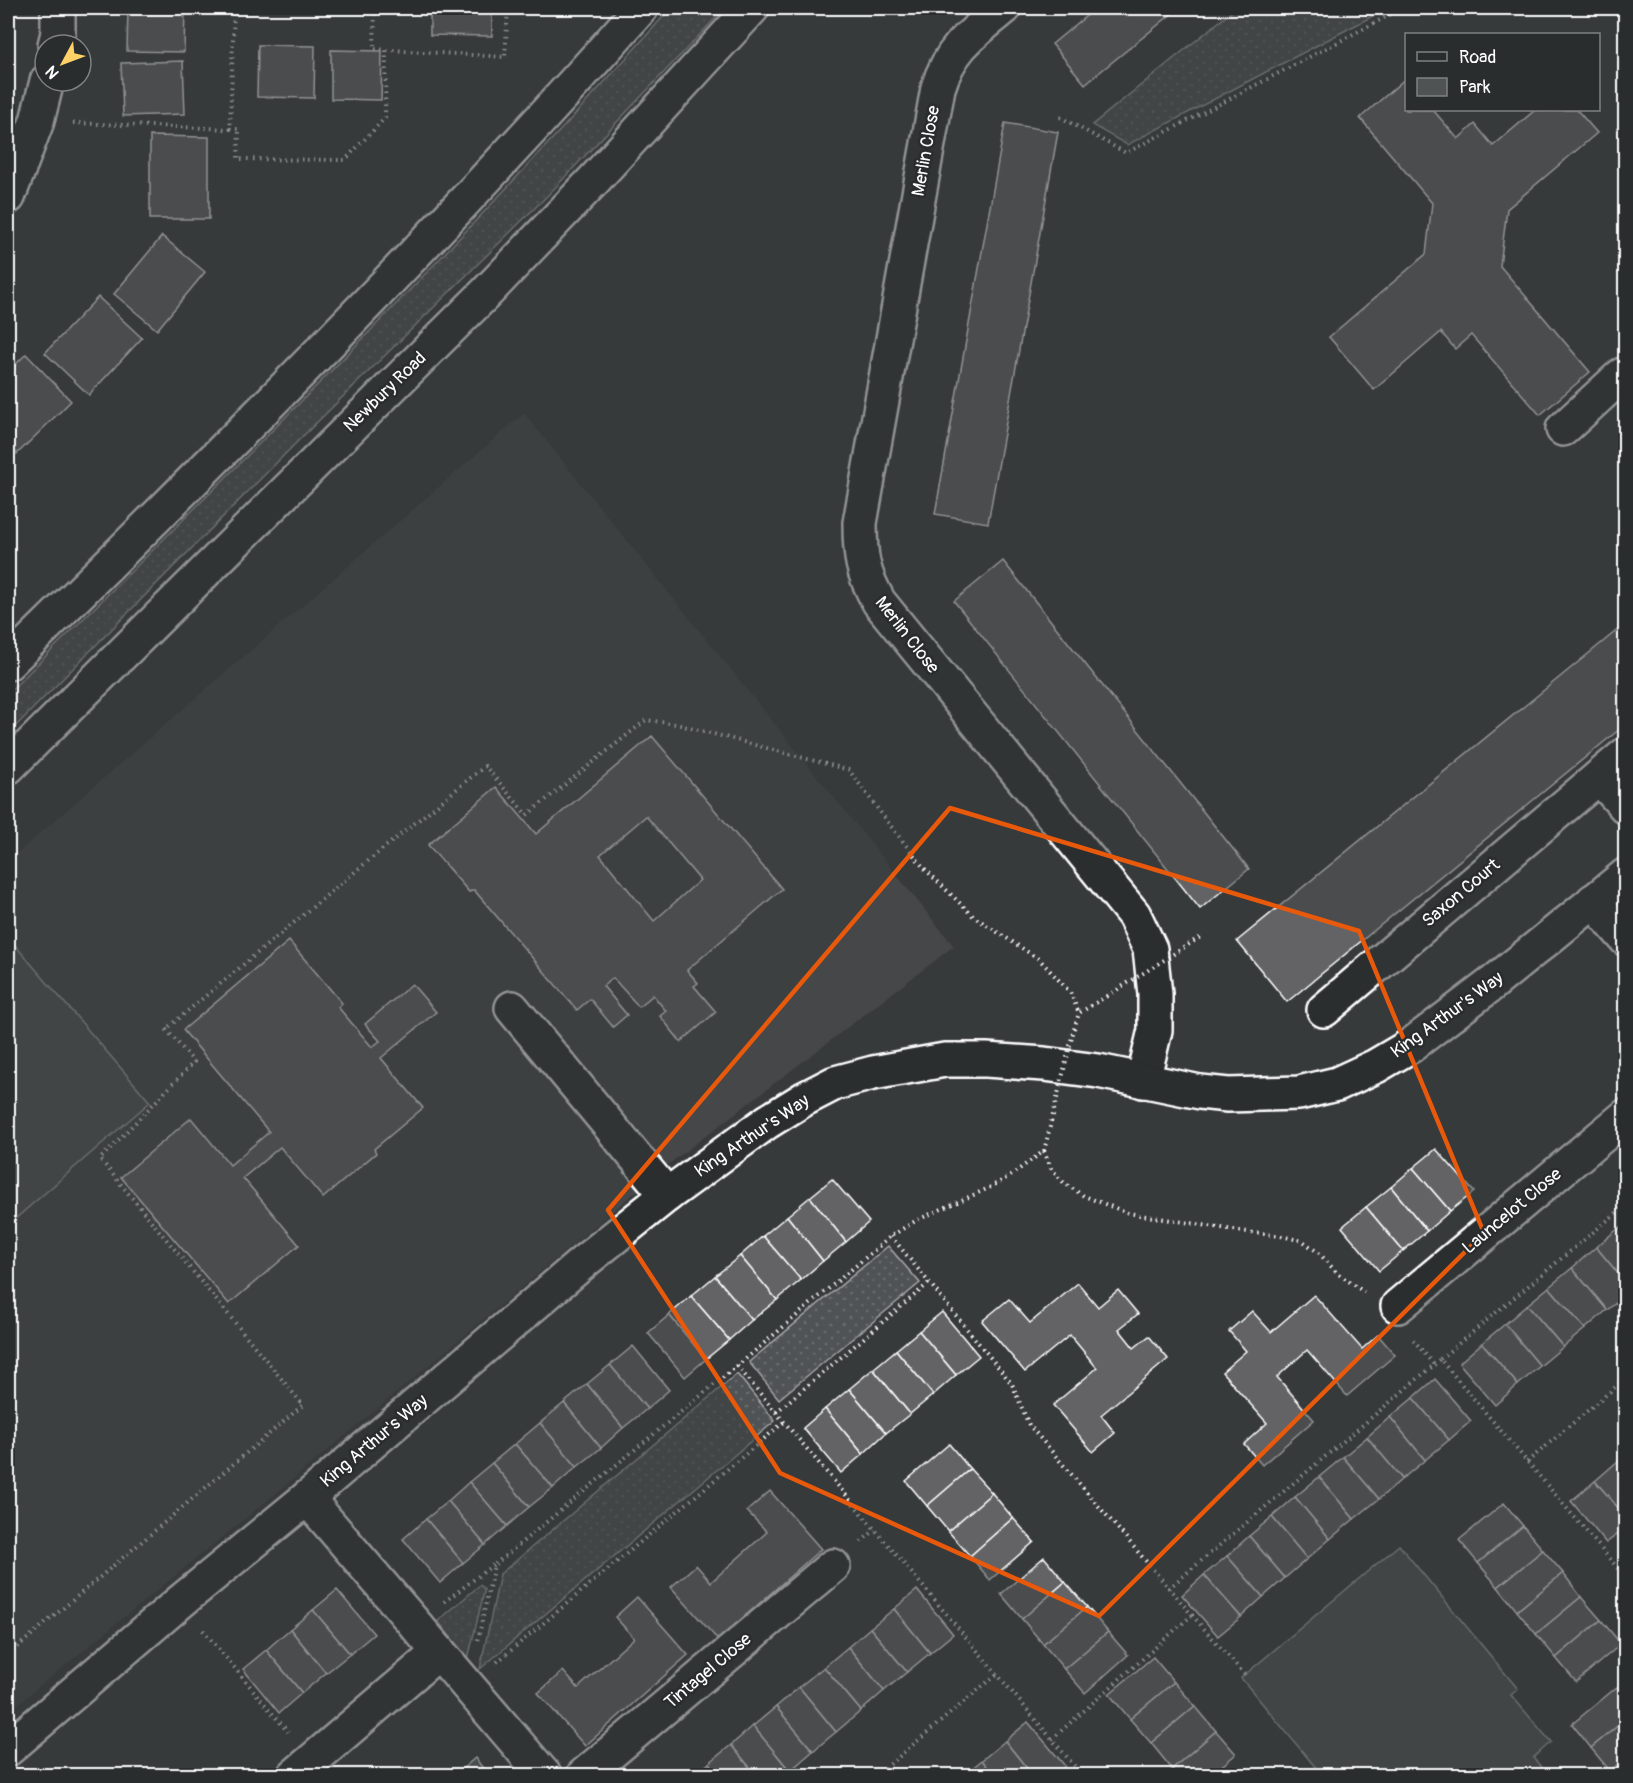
<svg xmlns="http://www.w3.org/2000/svg" width="1633" height="1783" font-family="Pangolin,sans-serif">
  <style>
    .built { fill: #444748 }
    .grass { fill: url(#grass-dots); stroke: #a8a9aa; stroke-width: 1.5 }
    .park { fill: #505354; stroke: #a8a9aa; stroke-width: 1.5 }
    .building { fill: #636465; stroke: #fff; stroke-width: 1.5; fill-rule: evenodd }
    .lines { fill: none; stroke-linecap: round; stroke-linejoin: round }
    .minor-casing { stroke: #fff; stroke-width: 38 }
    .major-casing { stroke: #fff; stroke-width: 38 }
    .path { stroke: #fff; stroke-width: 4; stroke-dasharray: 1.5 4.5; stroke-linecap: butt }
    .minor { stroke: #2a2d2e; stroke-width: 33 }
    .major { stroke: #2a2d2e; stroke-width: 33 }
    .path-bridge { stroke: #fff; stroke-width: 4; stroke-dasharray: 1.5 4.5; stroke-linecap: butt }
    .marked { fill: none; stroke: #e8590c; stroke-width: 4.5; stroke-linejoin: round }
    .labels { text-anchor: middle; dominant-baseline: central; stroke-width: 5; stroke-linejoin: round; paint-order: stroke }
    .street-label { font-size: 18px; fill: #fff; stroke: #2a2d2e }
  </style>
  <defs>
    <pattern id="grass-dots" width="8" height="8" patternUnits="userSpaceOnUse" patternTransform="scale(1.5)"><rect width="8" height="8" fill="#505354"/><path d="M2 2h.1M6 6h.1" fill="none" stroke="#6a6d6e" stroke-width="1.8" stroke-linecap="round"/></pattern>
  </defs>
  <rect width="100%" height="100%" fill="#373a3b"/>
  <filter id="ink" filterUnits="userSpaceOnUse"><feTurbulence type="fractalNoise" baseFrequency=".0167" numOctaves="2"/><feDisplacementMap in="SourceGraphic" scale="12" xChannelSelector="R" yChannelSelector="G"/><feConvolveMatrix kernelMatrix="1 2 1 2 8 2 1 2 1" color-interpolation-filters="sRGB"/></filter>
  <g filter="url(#ink)">
    <path class="built" d="M 524,413 L 954,946 L 669,1164 L 290,1482 L 8,1712 L 8,861 Z"/>
    <g class="grass">
      <path d="M 671,8 L 725,8 L 547,196 L 301,438 L 8,734 L 8,693 C 235,470 460,246 671,8 Z"/>
      <path d="M 1236,8 L 1388,8 L 1127,145 L 1092,125 Z"/>
      <path d="M 888,1246 L 920,1283 L 779,1399 L 749,1362 Z"/>
      <path d="M 737,1374 L 775,1421 L 480,1669 L 500,1574 Z"/>
      <path d="M 480,1585 L 484,1589 L 484,1592 L 468,1659 L 438,1621 Z"/>
    </g>
    <g class="park">
      <path d="M 14,944 L 150,1102 L 8,1225 L 8,949 Z"/>
      <path d="M 1399,1545 L 1518,1689 L 1511,1695 L 1551,1742 L 1533,1758 L 1549,1775 L 1322,1775 L 1241,1678 Z"/>
    </g>
    <g class="building">
      <path d="M 128,8 L 185,8 L 184,52 L 127,51 Z"/>
      <path d="M 430,8 L 492,8 L 492,36 L 430,35 Z"/>
      <path d="M 1096,8 L 1179,8 L 1085,84 L 1052,44 Z"/>
      <path d="M 258,45 L 315,46 L 314,98 L 257,97 Z"/>
      <path d="M 331,50 L 382,51 L 381,100 L 331,99 Z"/>
      <path d="M 183,61 L 185,114 L 123,116 L 121,63 Z"/>
      <path d="M 1406,78 L 1406,110 L 1433,110 L 1458,139 L 1475,124 L 1493,146 L 1535,110 L 1577,110 L 1597,133 L 1507,209 L 1500,266 L 1590,372 L 1540,415 L 1471,335 L 1455,349 L 1441,332 L 1374,390 L 1329,337 L 1426,254 L 1432,203 L 1360,118 Z"/>
      <path d="M 1005,123 L 1058,132 L 988,523 L 935,514 Z"/>
      <path d="M 150,136 L 209,137 L 209,219 L 150,219 Z"/>
      <path d="M 162,236 L 205,272 L 157,330 L 114,294 Z"/>
      <path d="M 98,297 L 142,338 L 89,395 L 45,353 Z"/>
      <path d="M 26,354 L 71,401 L 17,454 L 8,444 L 8,372 Z"/>
      <path d="M 1003,561 L 1249,869 L 1200,909 L 954,601 Z"/>
      <path d="M 1626,623 L 1626,724 L 1287,1002 L 1237,941 Z"/>
      <path d="M 652,736 L 782,889 L 687,970 L 698,983 L 694,986 L 716,1012 L 681,1042 L 660,1016 L 666,1011 L 653,995 L 639,1007 L 613,978 L 603,986 L 627,1015 L 613,1027 L 590,999 L 577,1010 L 474,890 L 469,892 L 428,845 L 496,787 L 536,834 ZM 646,816 L 700,880 L 654,921 L 600,855 Z"/>
      <path d="M 289,941 L 342,1003 L 338,1007 L 372,1047 L 380,1041 L 365,1024 L 412,984 L 436,1012 L 381,1058 L 423,1108 L 374,1149 L 376,1153 L 323,1198 L 280,1147 L 243,1178 L 299,1245 L 229,1304 L 121,1177 L 191,1118 L 230,1165 L 269,1132 L 183,1030 Z"/>
      <path d="M 1436,1149 L 1474,1192 L 1450,1211 L 1413,1168 Z"/>
      <path d="M 1413,1168 L 1450,1211 L 1427,1231 L 1391,1187 Z"/>
      <path d="M 832,1179 L 869,1222 L 846,1242 L 810,1197 Z"/>
      <path d="M 1391,1187 L 1427,1231 L 1403,1251 L 1366,1207 Z"/>
      <path d="M 810,1197 L 846,1242 L 823,1261 L 787,1216 Z"/>
      <path d="M 1366,1207 L 1403,1251 L 1379,1271 L 1342,1227 Z"/>
      <path d="M 787,1216 L 823,1261 L 801,1280 L 763,1236 Z"/>
      <path d="M 1620,1227 L 1626,1234 L 1626,1283 L 1596,1247 Z"/>
      <path d="M 763,1236 L 801,1280 L 777,1300 L 740,1256 Z"/>
      <path d="M 1596,1247 L 1626,1283 L 1626,1295 L 1607,1310 L 1572,1268 Z"/>
      <path d="M 740,1256 L 777,1300 L 752,1320 L 715,1276 Z"/>
      <path d="M 1572,1268 L 1607,1310 L 1585,1329 L 1549,1287 Z"/>
      <path d="M 715,1276 L 752,1320 L 729,1340 L 691,1296 Z"/>
      <path d="M 1078,1283 L 1098,1307 L 1118,1290 L 1138,1314 L 1119,1329 L 1134,1348 L 1149,1336 L 1168,1359 L 1101,1415 L 1115,1433 L 1093,1452 L 1053,1405 L 1097,1368 L 1070,1335 L 1025,1372 L 982,1321 L 1009,1299 L 1030,1323 Z"/>
      <path d="M 1549,1287 L 1585,1329 L 1563,1347 L 1527,1305 Z"/>
      <path d="M 1314,1295 L 1362,1349 L 1378,1335 L 1395,1355 L 1347,1396 L 1307,1350 L 1277,1377 L 1314,1420 L 1262,1465 L 1244,1444 L 1267,1423 L 1222,1372 L 1246,1351 L 1229,1331 L 1252,1311 L 1271,1332 Z"/>
      <path d="M 691,1296 L 729,1340 L 706,1359 L 669,1315 Z"/>
      <path d="M 1527,1305 L 1563,1347 L 1540,1366 L 1505,1324 Z"/>
      <path d="M 942,1312 L 979,1356 L 956,1375 L 919,1331 Z"/>
      <path d="M 669,1315 L 706,1359 L 685,1377 L 648,1333 Z"/>
      <path d="M 1505,1324 L 1540,1366 L 1518,1385 L 1482,1343 Z"/>
      <path d="M 919,1331 L 956,1375 L 933,1395 L 896,1350 Z"/>
      <path d="M 1482,1343 L 1518,1385 L 1495,1405 L 1459,1363 Z"/>
      <path d="M 633,1346 L 669,1390 L 647,1409 L 610,1365 Z"/>
      <path d="M 896,1350 L 933,1395 L 910,1414 L 873,1369 Z"/>
      <path d="M 610,1365 L 647,1409 L 623,1428 L 587,1384 Z"/>
      <path d="M 873,1369 L 910,1414 L 886,1433 L 849,1389 Z"/>
      <path d="M 1435,1379 L 1471,1421 L 1449,1440 L 1413,1398 Z"/>
      <path d="M 587,1384 L 623,1428 L 601,1448 L 564,1403 Z"/>
      <path d="M 849,1389 L 886,1433 L 863,1454 L 825,1409 Z"/>
      <path d="M 1413,1398 L 1449,1440 L 1425,1460 L 1390,1417 Z"/>
      <path d="M 564,1403 L 601,1448 L 577,1467 L 540,1423 Z"/>
      <path d="M 825,1409 L 863,1454 L 841,1473 L 803,1428 Z"/>
      <path d="M 1390,1417 L 1425,1460 L 1402,1479 L 1367,1437 Z"/>
      <path d="M 540,1423 L 577,1467 L 553,1488 L 515,1444 Z"/>
      <path d="M 1367,1437 L 1402,1479 L 1379,1499 L 1343,1457 Z"/>
      <path d="M 515,1444 L 553,1488 L 529,1507 L 492,1463 Z"/>
      <path d="M 949,1444 L 970,1469 L 927,1506 L 906,1481 Z"/>
      <path d="M 1343,1457 L 1379,1499 L 1354,1519 L 1319,1477 Z"/>
      <path d="M 1618,1461 L 1626,1470 L 1626,1517 L 1595,1481 Z"/>
      <path d="M 492,1463 L 529,1507 L 507,1526 L 469,1482 Z"/>
      <path d="M 970,1469 L 992,1493 L 948,1531 L 927,1506 Z"/>
      <path d="M 1319,1477 L 1354,1519 L 1330,1539 L 1295,1497 Z"/>
      <path d="M 1595,1481 L 1626,1517 L 1626,1528 L 1606,1543 L 1571,1501 Z"/>
      <path d="M 469,1482 L 507,1526 L 485,1545 L 448,1501 Z"/>
      <path d="M 770,1491 L 821,1549 L 718,1640 L 671,1587 L 696,1565 L 711,1582 L 767,1532 L 747,1511 Z"/>
      <path d="M 992,1493 L 1013,1518 L 970,1556 L 948,1531 Z"/>
      <path d="M 1295,1497 L 1330,1539 L 1307,1559 L 1272,1517 Z"/>
      <path d="M 448,1501 L 485,1545 L 463,1563 L 426,1519 Z"/>
      <path d="M 1504,1503 L 1523,1526 L 1478,1563 L 1459,1540 Z"/>
      <path d="M 1272,1517 L 1307,1559 L 1285,1578 L 1249,1536 Z"/>
      <path d="M 1013,1518 L 1034,1542 L 990,1580 L 970,1556 Z"/>
      <path d="M 426,1519 L 463,1563 L 440,1583 L 403,1539 Z"/>
      <path d="M 1523,1526 L 1543,1550 L 1498,1587 L 1478,1563 Z"/>
      <path d="M 1249,1536 L 1285,1578 L 1263,1597 L 1227,1556 Z"/>
      <path d="M 1543,1550 L 1563,1573 L 1517,1611 L 1498,1587 Z"/>
      <path d="M 1227,1556 L 1263,1597 L 1241,1617 L 1204,1575 Z"/>
      <path d="M 1044,1557 L 1065,1582 L 1022,1619 L 1001,1594 Z"/>
      <path d="M 1563,1573 L 1581,1597 L 1536,1634 L 1517,1611 Z"/>
      <path d="M 1204,1575 L 1241,1617 L 1218,1636 L 1182,1595 Z"/>
      <path d="M 1065,1582 L 1087,1607 L 1043,1644 L 1022,1619 Z"/>
      <path d="M 337,1590 L 374,1634 L 350,1654 L 313,1610 Z"/>
      <path d="M 917,1590 L 953,1634 L 930,1653 L 894,1609 Z"/>
      <path d="M 637,1597 L 688,1655 L 585,1746 L 538,1693 L 563,1671 L 578,1688 L 634,1638 L 615,1617 Z"/>
      <path d="M 1581,1597 L 1601,1620 L 1556,1658 L 1536,1634 Z"/>
      <path d="M 1087,1607 L 1108,1632 L 1064,1669 L 1043,1644 Z"/>
      <path d="M 894,1609 L 930,1653 L 907,1672 L 870,1628 Z"/>
      <path d="M 313,1610 L 350,1654 L 326,1673 L 290,1629 Z"/>
      <path d="M 1601,1620 L 1621,1644 L 1576,1682 L 1556,1658 Z"/>
      <path d="M 870,1628 L 907,1672 L 884,1691 L 848,1647 Z"/>
      <path d="M 290,1629 L 326,1673 L 302,1693 L 266,1650 Z"/>
      <path d="M 1108,1632 L 1128,1655 L 1085,1693 L 1064,1669 Z"/>
      <path d="M 848,1647 L 884,1691 L 861,1711 L 824,1667 Z"/>
      <path d="M 266,1650 L 302,1693 L 279,1713 L 243,1669 Z"/>
      <path d="M 1153,1657 L 1174,1682 L 1130,1719 L 1109,1694 Z"/>
      <path d="M 824,1667 L 861,1711 L 836,1732 L 799,1687 Z"/>
      <path d="M 1174,1682 L 1195,1706 L 1151,1743 L 1130,1719 Z"/>
      <path d="M 799,1687 L 836,1732 L 813,1751 L 776,1707 Z"/>
      <path d="M 1617,1687 L 1626,1697 L 1626,1719 L 1591,1748 L 1572,1724 Z"/>
      <path d="M 1195,1706 L 1216,1731 L 1172,1769 L 1151,1743 Z"/>
      <path d="M 776,1707 L 813,1751 L 790,1771 L 753,1726 Z"/>
      <path d="M 1626,1719 L 1626,1758 L 1610,1771 L 1591,1748 Z"/>
      <path d="M 1028,1722 L 1065,1766 L 1053,1776 L 1033,1776 L 1005,1741 Z"/>
      <path d="M 753,1726 L 790,1771 L 784,1776 L 757,1776 L 731,1745 Z"/>
      <path d="M 1216,1731 L 1236,1754 L 1210,1776 L 1178,1776 L 1172,1769 Z"/>
      <path d="M 1005,1741 L 1033,1776 L 994,1776 L 982,1760 Z"/>
      <path d="M 731,1745 L 757,1776 L 719,1776 L 709,1763 Z"/>
      <path d="M 475,1758 L 489,1776 L 454,1776 Z"/>
      <path d="M 1626,1758 L 1626,1776 L 1614,1776 L 1610,1771 Z"/>
      <path d="M 982,1760 L 994,1776 L 963,1776 Z"/>
      <path d="M 709,1763 L 719,1776 L 695,1776 Z"/>
    </g>
    <g class="lines">
      <defs>
        <g id="minor">
          <path d="M 1004,8 C 973,33 950,48 938,88 L 860,523 C 860,556 862,572 879,602 L 1134,915 L 1150,949 L 1155,994 L 1155,1030 L 1143,1081"/>
          <path d="M 55,45 L 58,33 L 58,8"/>
          <path d="M 8,197 L 37,121 L 47,81"/>
          <path d="M 1563,429 L 1622,375 L 1626,380"/>
          <path d="M 1599,777 L 1626,807"/>
          <path d="M 1593,901 L 1626,939"/>
          <path d="M 512,1008 L 667,1195"/>
          <path d="M 1324,1010 L 1626,754"/>
          <path d="M 1398,1306 L 1626,1116"/>
          <path d="M 307,1498 L 545,1776"/>
          <path d="M 8,1749 L 180,1602 L 307,1498 L 586,1260 L 667,1195 L 767,1122 L 804,1099 L 835,1083 L 873,1073 L 945,1060 L 986,1060 L 1044,1064 L 1098,1071 L 1200,1092 L 1228,1095 L 1299,1093 L 1337,1084 L 1376,1066 L 1410,1046 L 1493,983 L 1626,875"/>
          <path d="M 294,1776 L 439,1652"/>
          <path d="M 583,1776 L 833,1566"/>
        </g>
        <g id="major">
          <path d="M 8,663 C 225,451 440,235 641,8"/>
          <path d="M 8,767 L 486,293 L 594,180 L 752,8"/>
        </g>
      </defs>
      <use href="#minor" class="minor-casing"/>
      <use href="#major" class="major-casing"/>
      <g class="path">
        <path d="M 375,8 L 374,49 L 505,57 L 508,8"/>
        <path d="M 1060,117 L 1126,153 L 1403,8"/>
        <path d="M 73,123 L 230,129 L 234,8"/>
        <path d="M 230,129 L 239,129 L 238,159 L 345,160 L 385,118 L 386,49"/>
        <path d="M 1074,1029 L 1079,1013 L 1107,996"/>
        <path d="M 891,1236 L 1012,1384 L 1029,1425 L 1169,1588"/>
        <path d="M 1440,1359 L 1626,1205"/>
        <path d="M 1434,1365 L 1440,1359 L 1626,1578"/>
        <path d="M 737,1366 L 1083,1776"/>
        <path d="M 776,1412 L 929,1283"/>
        <path d="M 1527,1462 L 1626,1378"/>
        <path d="M 861,1542 L 875,1530"/>
        <path d="M 444,1602 L 493,1565"/>
        <path d="M 1192,1615 L 1245,1675"/>
        <path d="M 203,1630 L 288,1732"/>
        <path d="M 478,1640 L 494,1565 L 737,1366 L 891,1236 L 917,1220 L 989,1188 L 1010,1176 L 1044,1151 L 1051,1168 L 1064,1183 L 1084,1196 L 1128,1213 L 1240,1231 L 1281,1236 L 1303,1241 L 1319,1253 L 1337,1273 L 1364,1292"/>
        <path d="M 8,1655 L 303,1405 L 100,1159 L 194,1062 L 166,1029 L 368,861 L 485,766 L 527,815 L 646,720 L 676,724 L 849,770 L 886,820 L 924,868 L 973,916 L 1040,960 L 1070,992 L 1079,1013"/>
        <path d="M 497,1662 L 784,1422"/>
        <path d="M 1052,1739 L 1192,1615 L 1169,1588 L 1434,1365 L 1412,1338"/>
        <path d="M 876,1776 L 997,1674"/>
      </g>
      <use href="#minor" class="minor"/>
      <use href="#major" class="major"/>
      <g class="path-bridge">
        <path d="M 1107,996 L 1202,936"/>
        <path d="M 1044,1151 L 1074,1029"/>
      </g>
    </g>
  </g>
  <path d="M0 0H1633V1783H0ZM 950,808 L 1359,931 L 1484,1233 L 1099,1616 L 780,1473 L 608,1210 Z" fill="#373a3b" fill-opacity=".55" fill-rule="evenodd"/>
  <path class="marked" d="M 950,808 L 1359,931 L 1484,1233 L 1099,1616 L 780,1473 L 608,1210 Z"/>
  <g class="labels">
    <g class="street-label">
      <text transform="translate(926 151) rotate(-80)">Merlin Close</text>
      <text transform="translate(385 392) rotate(-44)">Newbury Road</text>
      <text transform="translate(907 635) rotate(52)">Merlin Close</text>
      <text transform="translate(1461 893) rotate(-40)">Saxon Court</text>
      <text transform="translate(1447 1015) rotate(-36)">King Arthur's Way</text>
      <text transform="translate(752 1136) rotate(-34)">King Arthur's Way</text>
      <text transform="translate(1512 1211) rotate(-40)">Launcelot Close</text>
      <text transform="translate(374 1441) rotate(-40)">King Arthur's Way</text>
      <text transform="translate(708 1671) rotate(-40)">Tintagel Close</text>
    </g>
  </g>
  <rect width="1633" height="1783" fill="none" stroke="#2a2d2e" stroke-width="30"/>
  <rect x="15" y="15" width="1603" height="1753" fill="none" stroke="#fff" stroke-width="2" filter="url(#ink)"/>
  <rect x="1405" y="33" width="195" height="78" fill="#2a2d2e" stroke="#7f8182" stroke-width="1.5"/>
  <rect x="1417" y="52" width="30" height="9" fill="#2a2d2e" stroke="#7f8182" stroke-width="1.5"/>
  <text x="1459" y="63" font-size="18" fill="#ffffff">Road</text>
  <rect x="1417" y="78" width="30" height="18" fill="#505354" stroke="#7f8182" stroke-width="1.5"/>
  <text x="1459" y="93" font-size="18" fill="#ffffff">Park</text>
  <g transform="translate(63 63) rotate(229)"><circle r="28" fill="#2a2d2e" stroke="#7f8182" stroke-width="1.5"/>
  <path d="M0-4.5L10 22L0 15L-10 22Z" fill="#ffd166"/>
  <text y="-9" font-size="16" font-weight="bold" text-anchor="middle" fill="#ffffff">N</text>
  </g>
</svg>
